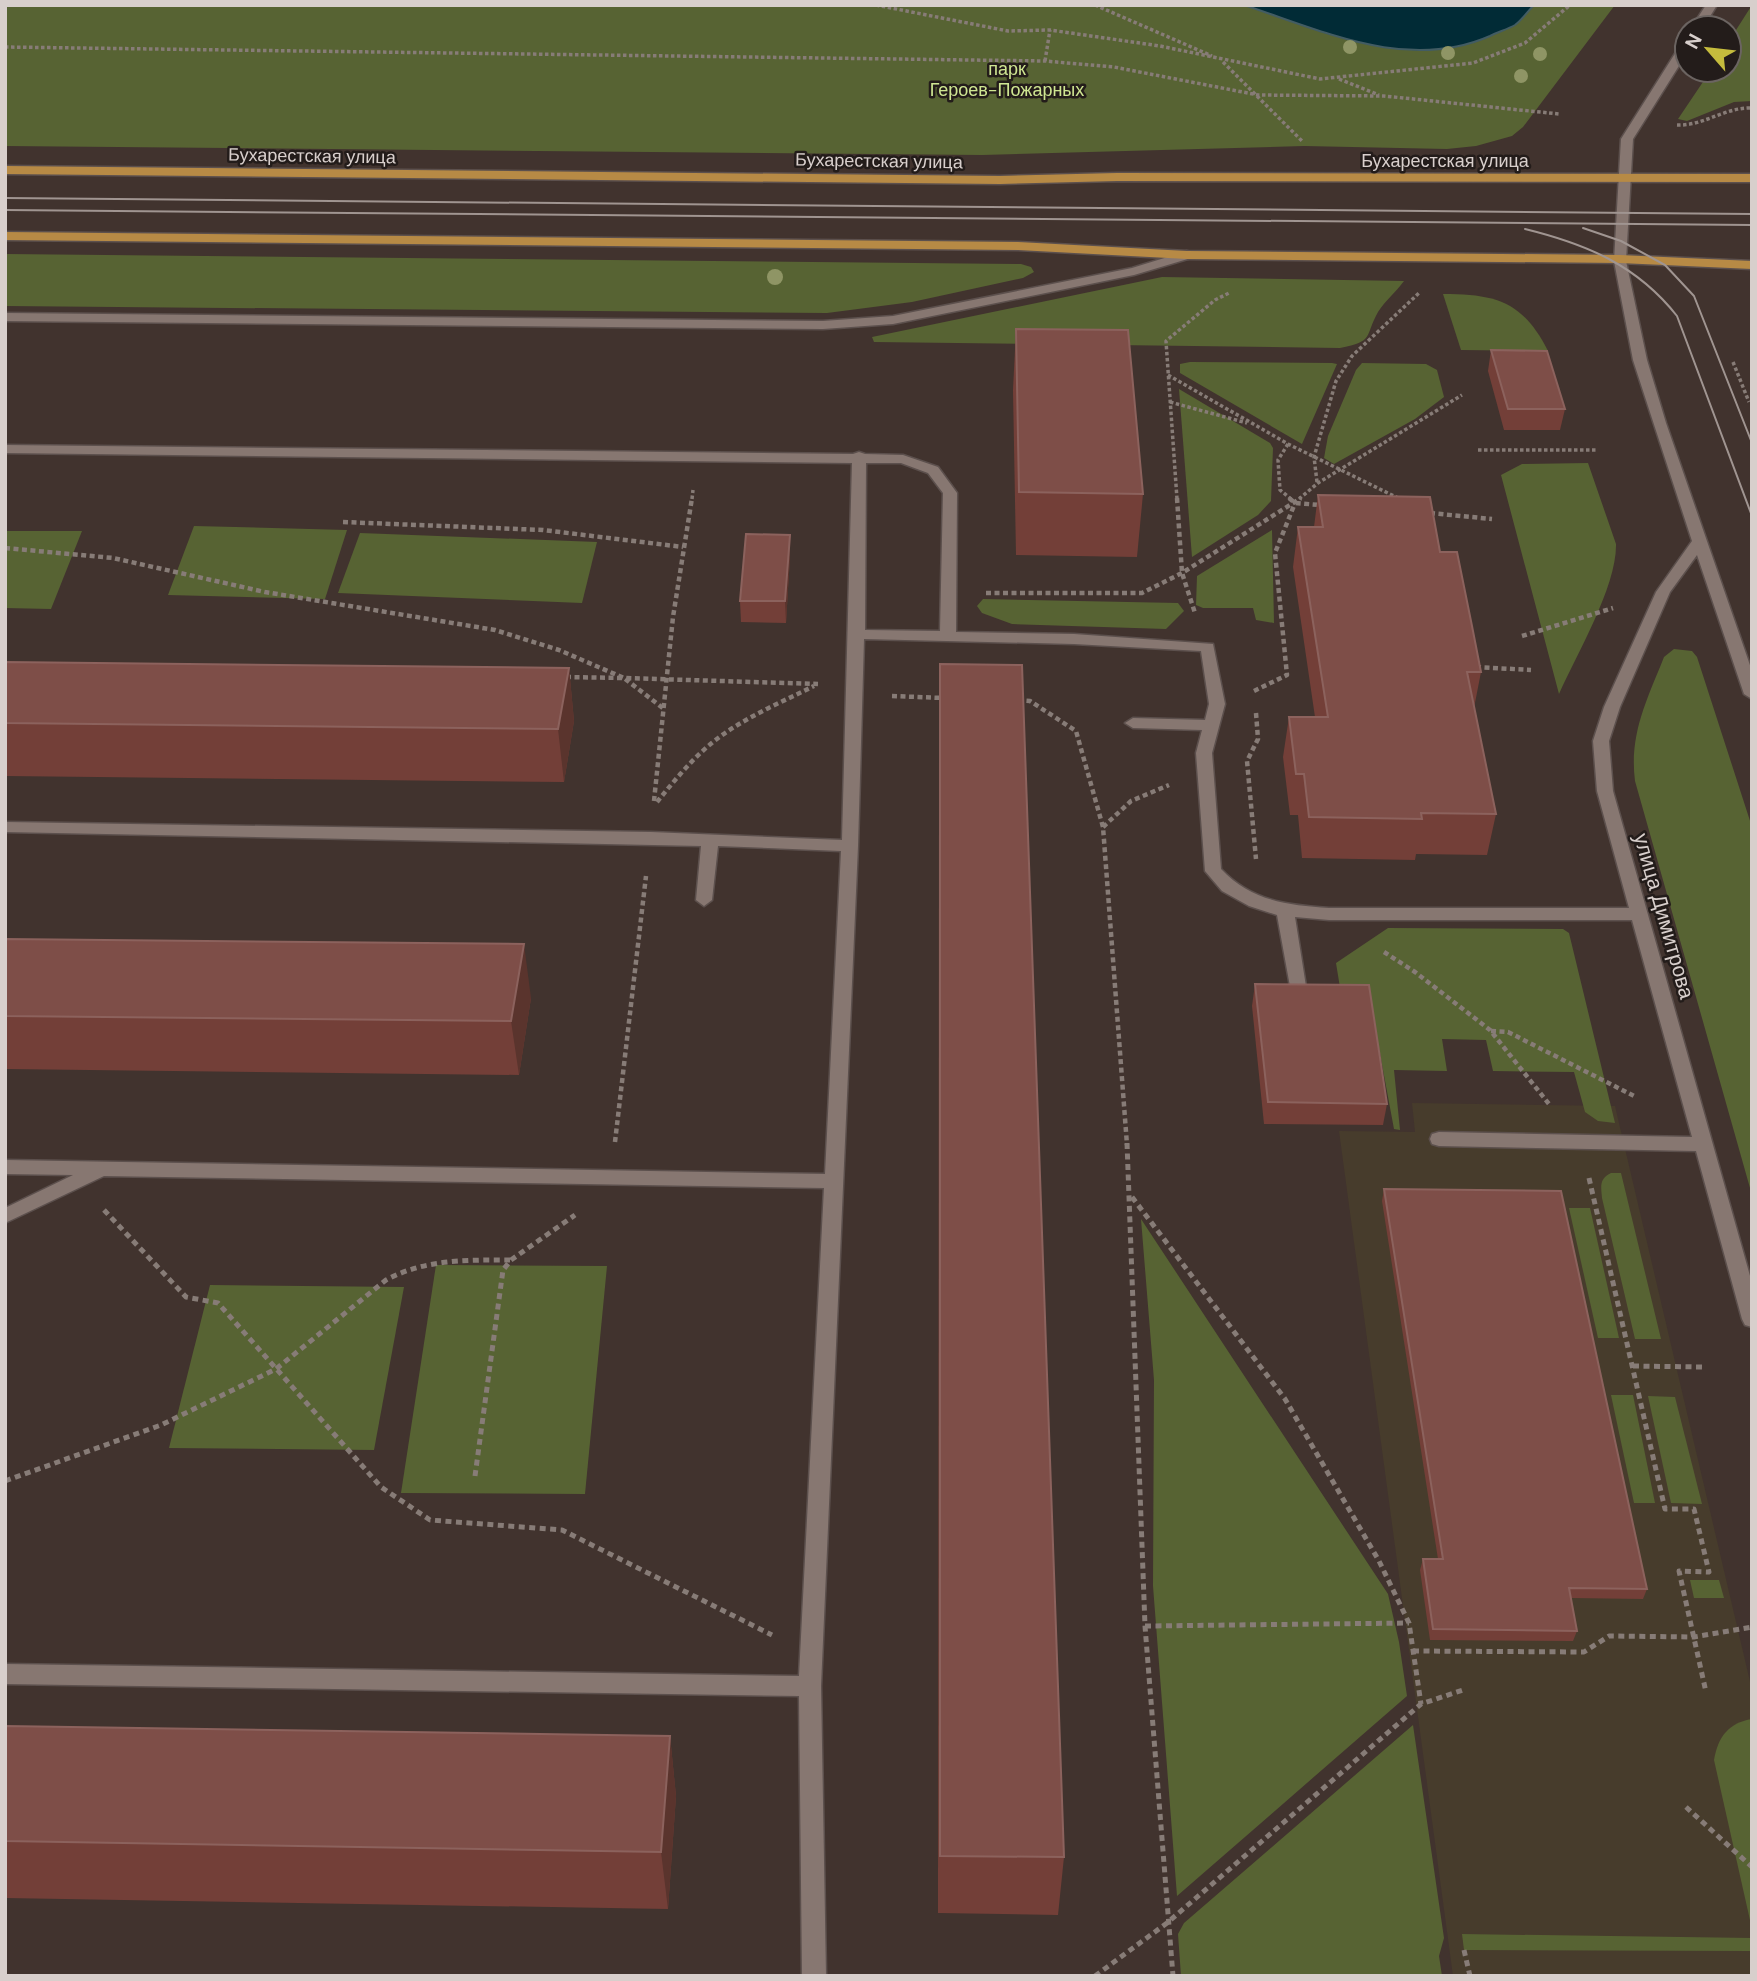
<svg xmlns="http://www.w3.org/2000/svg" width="1757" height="1981" font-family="'DM Sans',sans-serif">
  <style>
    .commercial { fill: #473c2c }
    .green { fill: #576333 }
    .water { fill: #012b36; stroke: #425c63; stroke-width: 2 }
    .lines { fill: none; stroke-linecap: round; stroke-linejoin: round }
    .minor-casing { stroke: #5c504d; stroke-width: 3 }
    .major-casing { stroke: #5c504d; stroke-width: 3 }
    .path-far2 { stroke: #877c77; stroke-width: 3.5; stroke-dasharray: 3.5 2.5; stroke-linecap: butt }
    .path-far1 { stroke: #877c77; stroke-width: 4.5; stroke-dasharray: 5 3.5; stroke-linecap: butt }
    .path { stroke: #877c77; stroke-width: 5; stroke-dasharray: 6 4.5; stroke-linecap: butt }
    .minor { fill: #877771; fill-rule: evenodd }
    .major { fill: #b78a45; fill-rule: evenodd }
    .tram { stroke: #a09591; stroke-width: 2 }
    .tree { fill: #8f9565 }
    .wall { fill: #733f38 }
    .shaded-wall { fill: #5a342d }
    .building { fill: #7e4e48; stroke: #8c625d; stroke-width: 2 }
    .labels { text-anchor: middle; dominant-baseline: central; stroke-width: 5; stroke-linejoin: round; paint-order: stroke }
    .far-park-label { font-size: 18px; fill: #cfe692; stroke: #231c1a }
    .far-street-label { font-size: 18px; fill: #d8cfcc; stroke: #231c1a }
    .street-label { font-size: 21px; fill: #d8cfcc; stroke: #231c1a }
  </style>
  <rect width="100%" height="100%" fill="#41332e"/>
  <path class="commercial" d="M 1412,1103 L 1615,1106 L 1752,1690 L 1752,1976 L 1453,1976 L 1339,1131 L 1415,1132 Z"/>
  <g class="green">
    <path d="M 5,5 L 1615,5 L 1523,127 L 1512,136 L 1476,146 L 1447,149 L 1304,146 L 982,155 L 5,146 Z"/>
    <path d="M 1752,5 L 1752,101 L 1734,102 L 1687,121 L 1678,119 L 1711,70 L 1729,70 L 1729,41 Z"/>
    <path d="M 5,254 L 1021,264 L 1031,267 L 1034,272 L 1023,278 L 912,302 L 827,313 L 5,306 Z"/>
    <path d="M 1162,277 L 1404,281 C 1396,292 1385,301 1378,312 C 1364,337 1375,341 1340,348 L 874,342 L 872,337 Z"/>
    <path d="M 1443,294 C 1497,294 1523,302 1548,351 L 1461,350 Z"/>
    <path d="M 1190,362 L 1332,363 L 1337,364 L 1302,444 L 1180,373 L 1180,364 Z"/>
    <path d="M 1362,363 L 1426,364 L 1437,370 L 1444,397 L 1415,419 L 1334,464 L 1324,458 L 1328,436 L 1356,370 Z"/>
    <path d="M 1179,389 L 1270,443 L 1273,448 L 1271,501 L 1258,515 L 1192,557 Z"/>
    <path d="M 1588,463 L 1616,544 C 1617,586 1577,654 1559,694 L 1501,475 L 1522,464 Z"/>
    <path d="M 194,526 L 347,530 L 325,599 L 168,595 Z"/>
    <path d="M 1272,530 L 1274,623 L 1256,620 L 1253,608 L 1203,608 L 1196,605 L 1197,576 Z"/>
    <path d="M 5,531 L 82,531 L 51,609 L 5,608 Z"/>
    <path d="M 360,533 L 597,542 L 582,603 L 338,593 Z"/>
    <path d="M 983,599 L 1178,603 L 1184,611 L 1166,629 L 1012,624 L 982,613 L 977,606 Z"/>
    <path d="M 1674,649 L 1692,651 L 1697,657 L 1752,827 L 1752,1195 L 1635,781 C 1629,734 1647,700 1664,657 Z"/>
    <path d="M 1388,928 L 1563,929 L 1569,933 L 1615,1123 L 1598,1121 L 1585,1112 L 1574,1072 L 1493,1071 L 1486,1040 L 1442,1039 L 1447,1071 L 1394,1070 L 1400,1130 L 1394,1129 L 1370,1000 L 1342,1000 L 1336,963 Z"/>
    <path d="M 1611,1173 L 1621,1173 L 1661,1339 L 1635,1339 L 1602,1198 C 1601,1186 1599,1179 1611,1173 Z"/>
    <path d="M 1569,1208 L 1590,1208 L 1619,1338 L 1598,1338 Z"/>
    <path d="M 1141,1219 L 1388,1594 L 1399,1642 L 1407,1696 L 1177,1896 L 1153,1586 L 1154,1380 Z"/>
    <path d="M 436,1265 L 607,1266 L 585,1494 L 401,1493 Z"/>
    <path d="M 210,1285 L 404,1287 L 374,1450 L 169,1448 Z"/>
    <path d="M 1611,1395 L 1633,1395 L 1655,1503 L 1634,1503 Z"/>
    <path d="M 1648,1396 L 1675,1397 L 1702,1504 L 1671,1503 Z"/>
    <path d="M 1690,1580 L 1719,1580 L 1724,1598 L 1694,1598 Z"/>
    <path d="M 1752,1719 L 1752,1929 L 1714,1760 C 1718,1737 1728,1723 1752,1719 Z"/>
    <path d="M 1413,1725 L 1444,1938 L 1439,1956 L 1442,1976 L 1181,1976 L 1178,1934 L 1184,1923 Z"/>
    <path d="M 1462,1934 L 1752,1938 L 1752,1951 L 1464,1950 Z"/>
  </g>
  <path class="water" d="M 1244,5 L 1534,5 C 1528,11 1522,20 1515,25 C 1508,29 1498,32 1490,36 C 1408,72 1323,31 1244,5 Z"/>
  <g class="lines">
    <defs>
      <g id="minor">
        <path d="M 1706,5 L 1717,5 L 1703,28 L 1691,28 Z"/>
        <path d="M 1687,41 L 1687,53 L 1633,139 L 1626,261 L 1647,360 L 1666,423 L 1752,671 L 1752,699 L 1744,694 L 1697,555 L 1670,592 L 1620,707 L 1609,741 L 1613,791 L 1752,1283 L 1752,1327 L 1745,1325 L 1742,1319 L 1696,1151 L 1439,1146 L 1432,1144 L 1430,1139 L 1432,1134 L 1439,1132 L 1692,1137 L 1632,920 L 1329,920 L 1295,917 L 1308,999 L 1305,1003 L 1293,1003 L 1277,915 L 1249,906 L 1222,891 L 1205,871 L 1196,753 L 1202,730 L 1133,728 L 1125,723 L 1133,718 L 1205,720 L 1209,704 L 1201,651 L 1074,644 L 864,639 L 858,846 L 821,1686 L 826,1976 L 802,1976 L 799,1696 L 5,1684 L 5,1664 L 799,1676 L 824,1188 L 104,1176 L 5,1223 L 5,1208 L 73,1175 L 5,1174 L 5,1160 L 825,1174 L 841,851 L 718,846 L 712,900 L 704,906 L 696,900 L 701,846 L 5,832 L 5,822 L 651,832 L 842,840 L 852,463 L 5,453 L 5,445 L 853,454 L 859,452 L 865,454 L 903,455 L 938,467 L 957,493 L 956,632 L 1074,634 L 1213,644 L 1225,704 L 1212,753 L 1221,869 C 1251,901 1287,905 1329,908 L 1629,908 L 1597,791 L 1593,741 L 1604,707 L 1656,592 L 1692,541 L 1633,360 L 1614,261 L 1621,139 L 1681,44 ZM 866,463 L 901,463 L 928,473 L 943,493 L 940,631 L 865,630 Z"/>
        <path d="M 1187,251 L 1191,252 L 1191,258 L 1134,275 L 893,324 L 823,329 L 5,321 L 5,313 L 823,321 L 893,316 L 1132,268 Z"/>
      </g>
      <g id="major">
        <path d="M 5,166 L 1000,176 L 1117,173 L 1752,174 L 1752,182 L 1117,181 L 1000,184 L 5,174 Z"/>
        <path d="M 5,232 L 1018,242 L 1187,251 L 1620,255 L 1752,261 L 1752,269 L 1620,263 L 1187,259 L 1018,250 L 5,240 Z"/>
      </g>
    </defs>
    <use href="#minor" class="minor-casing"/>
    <use href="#major" class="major-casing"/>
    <g class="path-far2">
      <path d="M 876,5 L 1008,31 L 1050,30 L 1160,46 L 1320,79 L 1473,63 L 1525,43 L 1570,5"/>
      <path d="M 1095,5 L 1212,56"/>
      <path d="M 5,47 L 1045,61 L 1114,67 L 1258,95 L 1384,96 L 1559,114"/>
      <path d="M 1045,61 L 1050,30"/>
      <path d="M 1223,62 L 1303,142"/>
      <path d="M 1339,79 L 1379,95"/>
      <path d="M 1677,125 C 1704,126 1725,107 1752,108"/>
      <path d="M 1733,362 L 1749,402"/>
      <path d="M 1168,375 L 1288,444 L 1398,498"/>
      <path d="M 1170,402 L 1247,423"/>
      <path d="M 1288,444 L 1278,460 L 1280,490 L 1291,499"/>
      <path d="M 1478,450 L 1598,450"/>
      <path d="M 1317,482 L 1314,457 L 1336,381 L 1352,356 L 1419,293"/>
      <path d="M 692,499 L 693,490"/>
      <path d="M 1177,499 L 1166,341 L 1215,300 L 1229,293"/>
      <path d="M 1299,499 L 1318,483 L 1462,395"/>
    </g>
    <g class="path-far1">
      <path d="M 1177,498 L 1182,573 L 1195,613"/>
      <path d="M 1289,498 L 1295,503 L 1320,505"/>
      <path d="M 1430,513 L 1492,519"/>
      <path d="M 343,522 L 543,530 L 683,547"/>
      <path d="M 5,548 L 113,558 L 265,592 L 495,630 L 559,650 L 624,678 L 818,684"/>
      <path d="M 986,593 L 1142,593 L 1182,573 L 1301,498"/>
      <path d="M 1522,636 L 1613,608"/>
      <path d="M 1476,667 L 1531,670"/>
      <path d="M 566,677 L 624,678 L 664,709"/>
      <path d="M 1254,691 L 1287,675 L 1275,553 L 1295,503"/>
      <path d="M 892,696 L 943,698"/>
      <path d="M 1018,700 L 1030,701 L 1076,731 L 1103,827 L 1127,1145"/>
      <path d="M 1256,713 L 1258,739 L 1247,761 L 1256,859"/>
      <path d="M 654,801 L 673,617 L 692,498"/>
      <path d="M 657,802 C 674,781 692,759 713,742 C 743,718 780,703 814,686"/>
      <path d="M 1103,827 L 1131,801 L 1169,785"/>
      <path d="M 1384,952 L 1415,972 L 1490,1030 L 1549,1104"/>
      <path d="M 1491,1031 L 1508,1032 L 1636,1097"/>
      <path d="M 615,1142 L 646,876"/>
    </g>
    <g class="path">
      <path d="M 1127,1143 L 1145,1626 L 1173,1976"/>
      <path d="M 1589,1178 L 1665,1509 L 1694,1509 L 1709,1572 L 1679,1571 L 1706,1692"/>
      <path d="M 1132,1197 L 1285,1399 L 1379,1561 L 1409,1623 L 1421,1704"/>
      <path d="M 104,1210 L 186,1297 L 218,1303 L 381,1487 L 430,1520 L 562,1530 L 772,1635"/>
      <path d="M 1633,1366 L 1703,1367"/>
      <path d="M 475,1476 L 503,1270 L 511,1260 L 575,1215"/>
      <path d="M 5,1481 L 161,1425 L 276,1369 L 386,1280 C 425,1259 467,1260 510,1260"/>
      <path d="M 1145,1626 L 1409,1623"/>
      <path d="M 1413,1651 L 1584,1652 L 1609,1636 L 1694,1637 L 1752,1627"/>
      <path d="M 1686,1807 L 1752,1867"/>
      <path d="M 1464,1950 L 1470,1976"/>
      <path d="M 1095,1976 L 1167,1923 L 1421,1704 L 1466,1689"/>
    </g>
    <use href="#minor" class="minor"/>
    <use href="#major" class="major"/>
    <g class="tram">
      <path d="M 5,198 L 1752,214"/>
      <path d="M 5,210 L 1752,225"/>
      <path d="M 1583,228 L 1621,241 L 1665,265 L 1694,296 L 1752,443"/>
      <path d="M 1525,229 C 1586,244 1637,265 1677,316 L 1752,516"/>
    </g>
  </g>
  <g class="tree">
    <circle cx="1350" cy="47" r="7"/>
    <circle cx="1448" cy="53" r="7"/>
    <circle cx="1540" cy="54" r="7"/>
    <circle cx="1521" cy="76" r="7"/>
    <circle cx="775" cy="277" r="8"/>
  </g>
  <g class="wall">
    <path d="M 1016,329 L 1143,494 L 1137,557 L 1016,555 L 1013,390 Z"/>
    <path d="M 1491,350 L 1565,409 L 1560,430 L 1504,430 L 1488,371 Z"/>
    <path d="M 1318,495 L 1440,552 L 1481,672 L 1474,708 L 1496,814 L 1487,855 L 1416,854 L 1415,860 L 1302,858 L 1298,815 L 1290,815 L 1283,757 L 1289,717 L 1315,717 L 1293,567 L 1298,527 L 1314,527 Z"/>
    <path d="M 790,535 L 790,556 L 786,623 L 741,622 L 740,601 Z"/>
    <path d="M 5,662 L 569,668 L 574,721 L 564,782 L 5,776 Z"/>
    <path d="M 940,664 L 1064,1857 L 1058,1915 L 938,1913 L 939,728 Z"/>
    <path d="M 5,939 L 531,998 L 519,1075 L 5,1069 Z"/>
    <path d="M 1255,984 L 1387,1104 L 1383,1125 L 1264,1124 L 1252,1006 Z"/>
    <path d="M 1384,1189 L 1647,1589 L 1643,1599 L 1571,1598 L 1577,1631 L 1573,1641 L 1430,1640 L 1420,1570 L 1423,1559 L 1438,1559 L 1382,1201 Z"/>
    <path d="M 5,1726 L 670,1736 L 676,1796 L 668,1909 L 5,1898 Z"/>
  </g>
  <g class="shaded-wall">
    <path d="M 790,535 L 790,556 L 786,623 L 785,601 Z"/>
    <path d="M 569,668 L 574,721 L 564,782 L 558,729 Z"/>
    <path d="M 524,944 L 531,998 L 519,1075 L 511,1021 Z"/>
    <path d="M 670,1736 L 676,1796 L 668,1909 L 661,1852 Z"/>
  </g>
  <g class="building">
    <path d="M 1016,329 L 1128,330 L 1143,494 L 1019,492 Z"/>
    <path d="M 1491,350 L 1547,351 L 1565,409 L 1508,409 Z"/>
    <path d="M 1318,495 L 1430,497 L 1440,552 L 1457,552 L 1472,626 L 1481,672 L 1467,672 L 1496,814 L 1421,813 L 1422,819 L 1309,817 L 1304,774 L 1296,774 L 1289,717 L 1328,717 L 1298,527 L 1323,527 Z"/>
    <path d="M 746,534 L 790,535 L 785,601 L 740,601 Z"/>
    <path d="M 5,662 L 569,668 L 558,729 L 5,723 Z"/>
    <path d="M 940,664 L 1022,665 L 1064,1857 L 940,1856 Z"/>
    <path d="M 5,939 L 524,944 L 511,1021 L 5,1016 Z"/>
    <path d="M 1255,984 L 1369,985 L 1387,1104 L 1268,1102 Z"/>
    <path d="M 1384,1189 L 1561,1191 L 1647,1589 L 1569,1588 L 1577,1631 L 1433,1629 L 1423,1559 L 1443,1559 Z"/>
    <path d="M 5,1726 L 670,1736 L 661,1852 L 5,1841 Z"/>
  </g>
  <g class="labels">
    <g class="far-park-label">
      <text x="1007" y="69">парк<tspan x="1007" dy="21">Героев-Пожарных</tspan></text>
    </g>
    <g class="far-street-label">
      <text transform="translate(312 156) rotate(1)">Бухарестская улица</text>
      <text transform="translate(879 161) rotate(1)">Бухарестская улица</text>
      <text x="1445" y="161">Бухарестская улица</text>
    </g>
    <g class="street-label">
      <text transform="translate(1664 916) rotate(74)">улица Димитрова</text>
    </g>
  </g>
  <rect width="1757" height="1981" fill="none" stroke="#d8cfcc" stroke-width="14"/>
  <g transform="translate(1708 49) rotate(298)"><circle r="33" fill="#231c1a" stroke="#6b6461" stroke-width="2"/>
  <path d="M0-5L12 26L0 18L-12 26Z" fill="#c5bc3d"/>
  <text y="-10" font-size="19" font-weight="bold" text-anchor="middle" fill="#d8cfcc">N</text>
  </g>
</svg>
